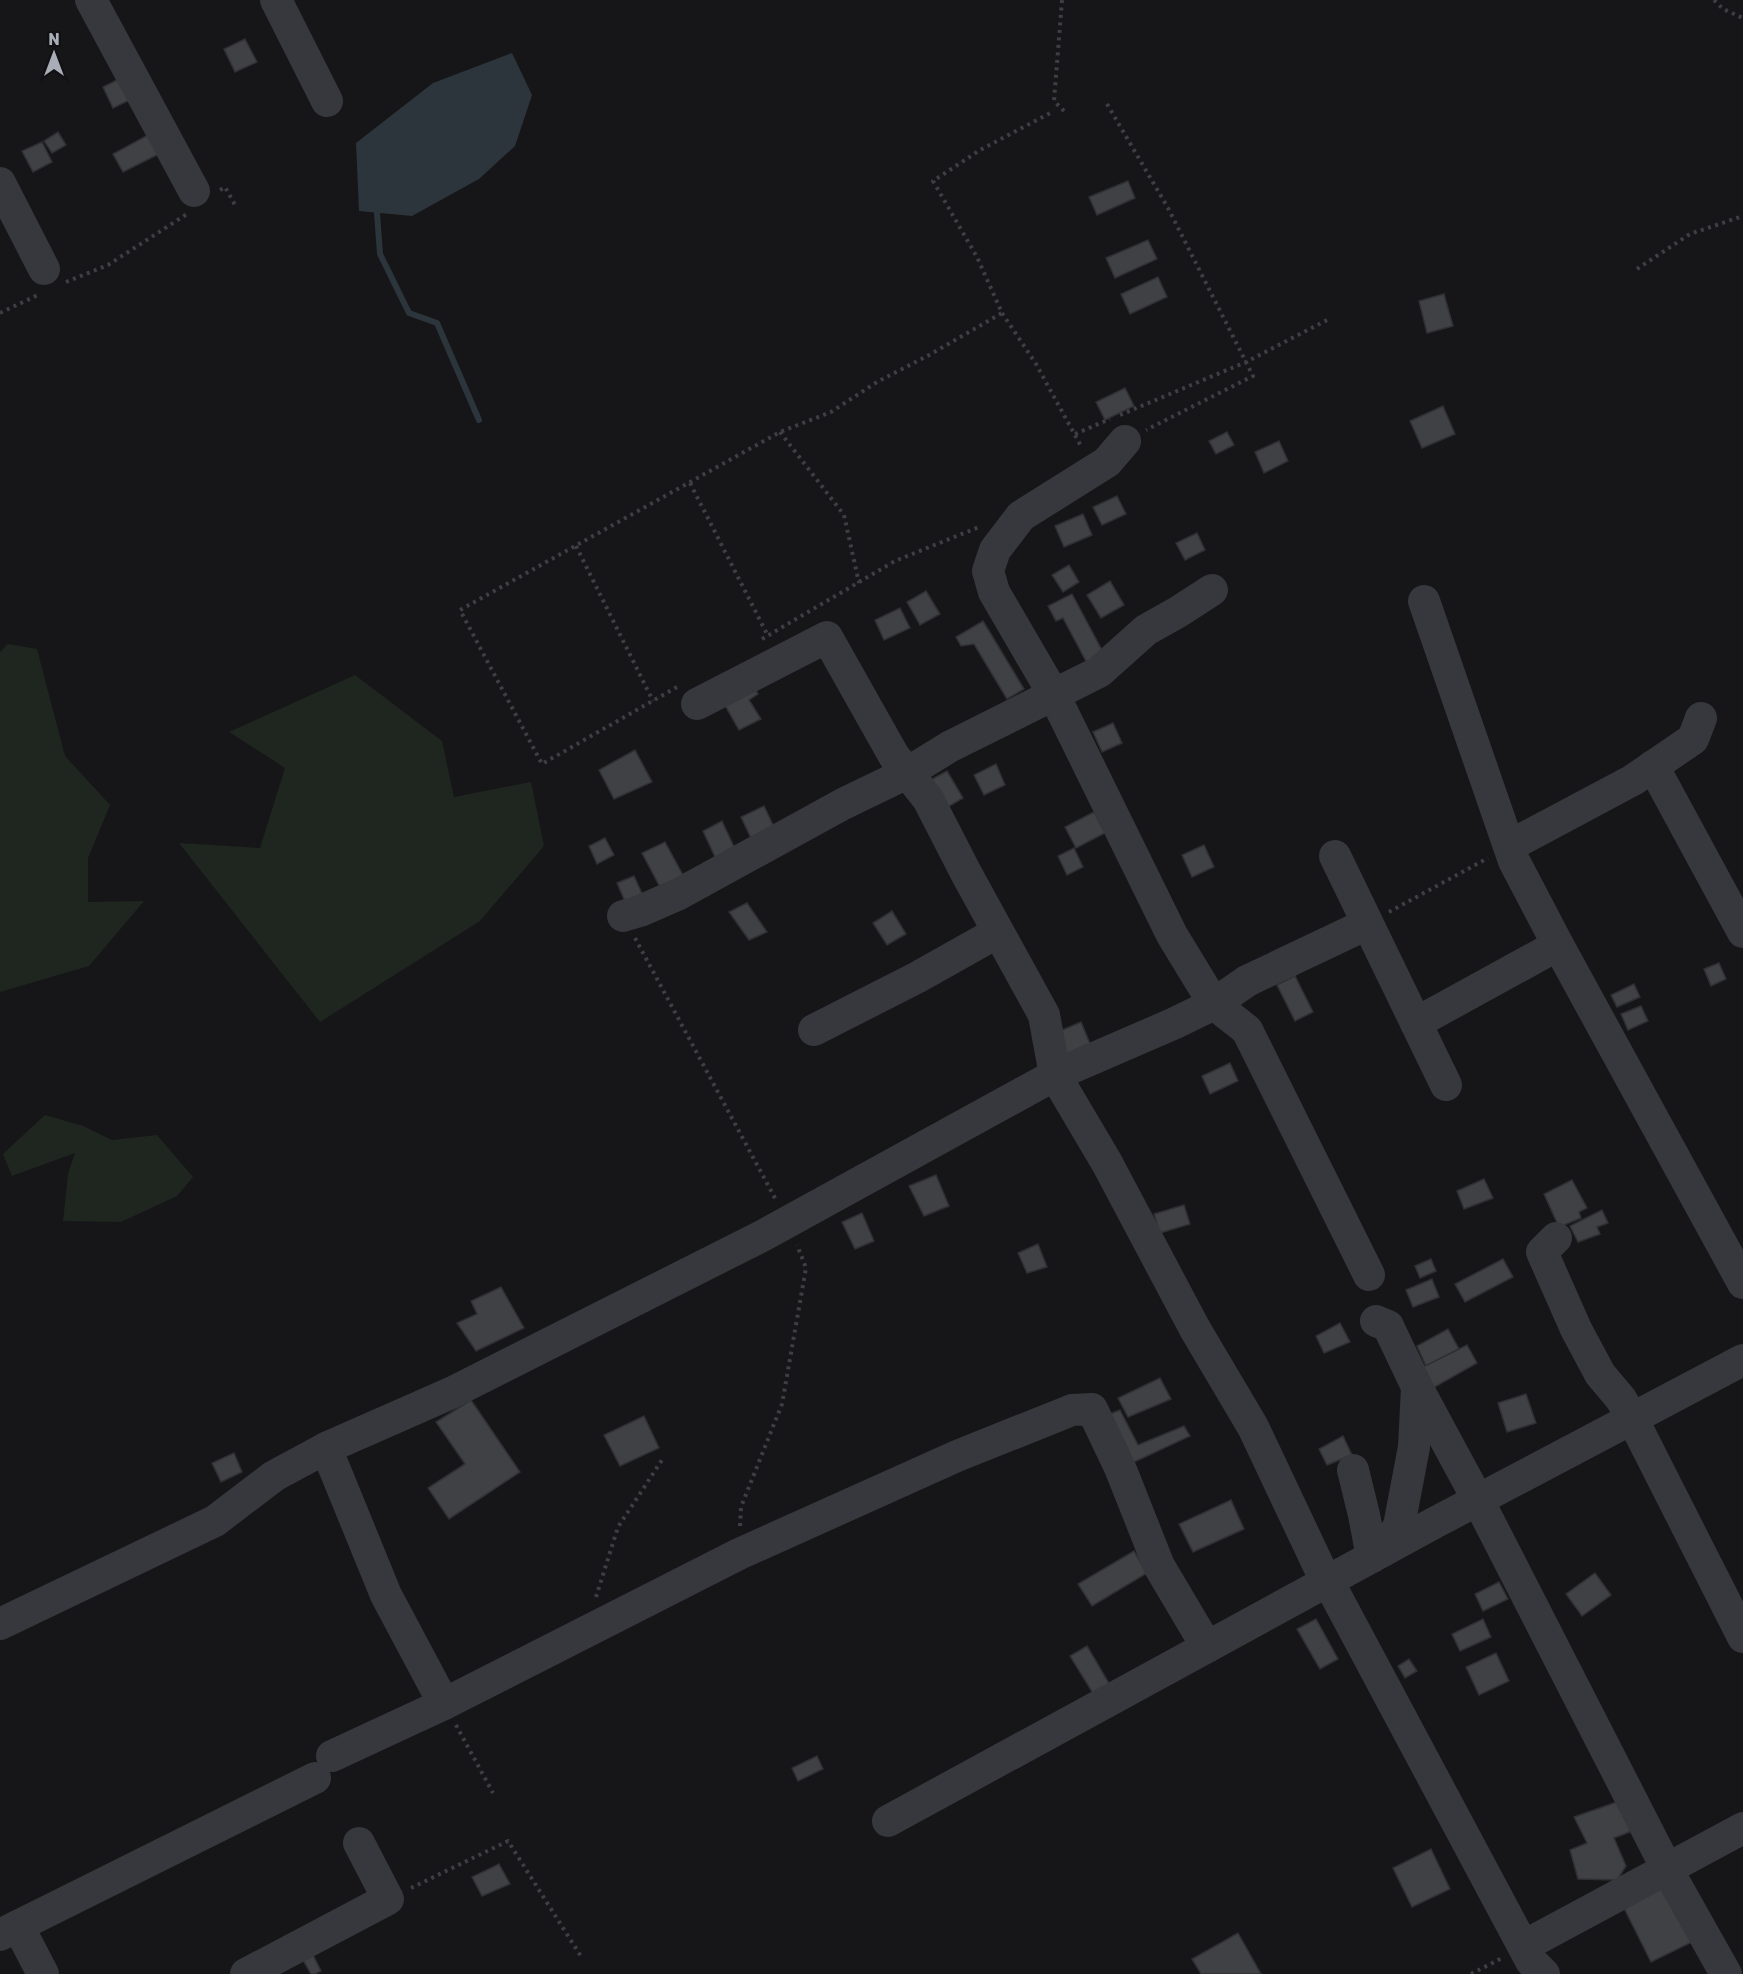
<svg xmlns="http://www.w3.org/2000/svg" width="1743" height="1974" font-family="Rubik,sans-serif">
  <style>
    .green { fill: #1e261f }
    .water { fill: #2c353c }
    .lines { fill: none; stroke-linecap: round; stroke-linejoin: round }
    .stream { stroke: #2c353c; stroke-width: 6 }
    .building { fill: #404145; stroke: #303034; stroke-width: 1.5 }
    .path { stroke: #3d3f44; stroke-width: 4; stroke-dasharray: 3 4.5; stroke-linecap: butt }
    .minor { stroke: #37383d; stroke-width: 32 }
  </style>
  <rect width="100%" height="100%" fill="#161618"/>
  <g class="green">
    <path d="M 8,644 L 37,649 L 65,756 L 110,805 L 88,858 L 88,902 L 144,901 L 89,966 L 0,992 L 0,652 Z"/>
    <path d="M 355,675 L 442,741 L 454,797 L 531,782 L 544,846 L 480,921 L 320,1022 L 179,843 L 260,848 L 285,768 L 229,732 Z"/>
    <path d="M 45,1115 L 83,1126 L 112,1140 L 157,1135 L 193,1177 L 177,1196 L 121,1222 L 63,1221 L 68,1174 L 75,1153 L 12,1176 L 3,1154 Z"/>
  </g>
  <path class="water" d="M 512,53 L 532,95 L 515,146 L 479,179 L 412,216 L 359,211 L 356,143 L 433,83 Z"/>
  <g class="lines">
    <path class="stream" d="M 377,213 L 380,254 L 409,313 L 437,323 L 479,420"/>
  </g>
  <g class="building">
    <path d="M 245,39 L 257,62 L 235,72 L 224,49 Z"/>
    <path d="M 127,75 L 138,96 L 113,108 L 103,87 Z"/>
    <path d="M 58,132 L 66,145 L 52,153 L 44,141 Z"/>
    <path d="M 148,135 L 159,154 L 123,172 L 113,154 Z"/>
    <path d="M 42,142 L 52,162 L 33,172 L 22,151 Z"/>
    <path d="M 1128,181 L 1135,198 L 1097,215 L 1089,197 Z"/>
    <path d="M 1148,240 L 1157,259 L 1115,278 L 1106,258 Z"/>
    <path d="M 1158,277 L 1167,297 L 1130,314 L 1121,294 Z"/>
    <path d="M 1444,294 L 1453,326 L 1427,333 L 1419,301 Z"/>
    <path d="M 1125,388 L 1134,406 L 1105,420 L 1096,402 Z"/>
    <path d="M 1443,406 L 1455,434 L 1422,448 L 1410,421 Z"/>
    <path d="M 1227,432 L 1234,445 L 1216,454 L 1209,441 Z"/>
    <path d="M 1279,441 L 1288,461 L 1264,473 L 1255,452 Z"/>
    <path d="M 1117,496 L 1126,514 L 1102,525 L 1093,507 Z"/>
    <path d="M 1083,514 L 1092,535 L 1064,547 L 1055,526 Z"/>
    <path d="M 1197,533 L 1205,550 L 1185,560 L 1176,543 Z"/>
    <path d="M 1069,565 L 1079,582 L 1063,592 L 1052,575 Z"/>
    <path d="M 1110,581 L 1124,605 L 1101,618 L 1087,595 Z"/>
    <path d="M 926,591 L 940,614 L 920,625 L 907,602 Z"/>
    <path d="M 1072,594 L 1104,654 L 1087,663 L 1063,618 L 1056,621 L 1048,606 Z"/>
    <path d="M 900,608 L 910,628 L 884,640 L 875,620 Z"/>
    <path d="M 983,621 L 1024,689 L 1007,699 L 974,644 L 961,646 L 956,637 Z"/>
    <path d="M 752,684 L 758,694 L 749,700 L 761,719 L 739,730 L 722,700 Z"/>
    <path d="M 1113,723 L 1122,743 L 1102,752 L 1093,732 Z"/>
    <path d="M 635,750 L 652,782 L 614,799 L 599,770 Z"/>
    <path d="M 996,764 L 1005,785 L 984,795 L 974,775 Z"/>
    <path d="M 947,771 L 963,798 L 941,811 L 925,783 Z"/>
    <path d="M 764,806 L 774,827 L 751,838 L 741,817 Z"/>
    <path d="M 1094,812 L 1105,833 L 1076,848 L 1065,827 Z"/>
    <path d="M 722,821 L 735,849 L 716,859 L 703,831 Z"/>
    <path d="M 605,838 L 614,855 L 597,864 L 589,846 Z"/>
    <path d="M 665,842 L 684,877 L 661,889 L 642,853 Z"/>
    <path d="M 1204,845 L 1214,867 L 1192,877 L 1182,855 Z"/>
    <path d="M 1074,848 L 1083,867 L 1067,875 L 1058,856 Z"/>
    <path d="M 634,876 L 644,898 L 627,906 L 617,883 Z"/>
    <path d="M 747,903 L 767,932 L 749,940 L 729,912 Z"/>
    <path d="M 892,911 L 906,934 L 887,945 L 873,923 Z"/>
    <path d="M 1719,963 L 1726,979 L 1711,986 L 1704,969 Z"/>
    <path d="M 1295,976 L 1313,1012 L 1295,1021 L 1277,985 Z"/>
    <path d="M 1634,984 L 1640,997 L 1617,1007 L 1611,995 Z"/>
    <path d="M 1641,1006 L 1648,1021 L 1628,1030 L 1621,1014 Z"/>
    <path d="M 1081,1022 L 1091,1046 L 1063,1058 L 1053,1034 Z"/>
    <path d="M 1230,1063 L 1238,1081 L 1210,1094 L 1202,1076 Z"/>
    <path d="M 936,1175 L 949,1206 L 924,1216 L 909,1186 Z"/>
    <path d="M 1484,1179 L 1493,1198 L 1464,1209 L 1457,1191 Z"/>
    <path d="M 1572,1180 L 1587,1208 L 1579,1212 L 1581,1218 L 1559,1227 L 1544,1194 Z"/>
    <path d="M 1184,1205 L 1190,1224 L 1160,1233 L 1154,1214 Z"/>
    <path d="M 1602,1210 L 1608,1223 L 1597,1227 L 1600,1234 L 1578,1242 L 1570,1226 Z"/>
    <path d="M 862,1213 L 874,1241 L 855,1249 L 842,1222 Z"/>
    <path d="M 1038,1244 L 1047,1267 L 1027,1273 L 1018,1253 Z"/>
    <path d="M 1431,1259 L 1436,1271 L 1420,1278 L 1415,1266 Z"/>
    <path d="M 1503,1259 L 1513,1277 L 1465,1302 L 1455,1284 Z"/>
    <path d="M 1432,1279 L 1439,1297 L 1413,1307 L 1406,1290 Z"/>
    <path d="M 501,1287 L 524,1328 L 476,1351 L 457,1323 L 477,1314 L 471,1301 Z"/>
    <path d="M 1340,1323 L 1350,1342 L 1324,1353 L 1316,1336 Z"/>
    <path d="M 1448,1329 L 1459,1349 L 1426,1366 L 1417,1346 Z"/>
    <path d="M 1467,1345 L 1477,1363 L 1433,1388 L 1423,1367 Z"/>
    <path d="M 1160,1378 L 1171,1399 L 1128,1417 L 1118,1398 Z"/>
    <path d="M 1526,1394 L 1536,1423 L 1507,1432 L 1498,1403 Z"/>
    <path d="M 471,1400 L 520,1472 L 449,1519 L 428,1488 L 465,1464 L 436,1422 Z"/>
    <path d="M 1120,1410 L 1138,1445 L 1184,1426 L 1190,1436 L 1132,1463 L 1110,1414 Z"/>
    <path d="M 644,1416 L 659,1448 L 620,1466 L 604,1435 Z"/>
    <path d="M 1343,1436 L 1352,1455 L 1327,1465 L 1319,1449 Z"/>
    <path d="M 234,1453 L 242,1472 L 221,1482 L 212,1463 Z"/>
    <path d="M 1231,1500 L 1244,1529 L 1193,1552 L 1179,1524 Z"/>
    <path d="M 1134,1551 L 1147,1573 L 1092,1606 L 1078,1584 Z"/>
    <path d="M 1595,1573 L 1611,1595 L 1582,1616 L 1566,1594 Z"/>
    <path d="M 1499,1582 L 1508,1599 L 1483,1611 L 1475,1594 Z"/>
    <path d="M 1316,1619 L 1338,1659 L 1320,1669 L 1297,1629 Z"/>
    <path d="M 1483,1619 L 1491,1637 L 1460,1651 L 1452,1634 Z"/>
    <path d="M 1087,1646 L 1110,1685 L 1094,1695 L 1070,1656 Z"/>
    <path d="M 1496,1653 L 1509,1681 L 1479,1695 L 1466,1667 Z"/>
    <path d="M 1409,1659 L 1417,1671 L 1405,1678 L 1398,1666 Z"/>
    <path d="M 817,1756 L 823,1769 L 798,1781 L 792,1768 Z"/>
    <path d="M 1617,1802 L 1632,1831 L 1614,1838 L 1626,1866 L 1617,1880 L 1578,1879 L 1570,1850 L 1587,1843 L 1574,1817 Z"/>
    <path d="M 1431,1849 L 1450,1889 L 1412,1907 L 1393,1868 Z"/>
    <path d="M 499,1864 L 510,1884 L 482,1896 L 472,1877 Z"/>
    <path d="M 1665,1886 L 1692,1942 L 1651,1962 L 1623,1906 Z"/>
    <path d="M 1238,1933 L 1261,1974 L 1201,1974 L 1192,1959 Z"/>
    <path d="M 313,1955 L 321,1971 L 315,1974 L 311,1974 L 303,1960 Z"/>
  </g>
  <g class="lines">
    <g class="path">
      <path d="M 1062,0 L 1054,101 L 1067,114"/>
      <path d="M 1714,0 L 1723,9 L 1743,18"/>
      <path d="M 1107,104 L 1168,208 L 1253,376 L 1146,430"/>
      <path d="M 220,190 L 225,187 L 235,205"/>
      <path d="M 1637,269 L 1690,234 L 1743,216"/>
      <path d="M 66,282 L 108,265 L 187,214"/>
      <path d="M 0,313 L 40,294"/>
      <path d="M 1002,313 L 1036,364 L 1082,448"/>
      <path d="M 1120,415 L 1246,362 L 1327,320"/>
      <path d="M 780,432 L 844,515 L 859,583"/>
      <path d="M 1075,434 L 1110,419"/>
      <path d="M 690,483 L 768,636"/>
      <path d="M 576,546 L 653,701"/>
      <path d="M 762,639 L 895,561 L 979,527"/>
      <path d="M 677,687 L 542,764 L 460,610 L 780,432 L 831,412 L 877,382 L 931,354 L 1002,313 L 977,257 L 933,181 L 980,150 L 1054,111"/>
      <path d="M 1389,912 L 1488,858"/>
      <path d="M 635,938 L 776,1200"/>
      <path d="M 740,1526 L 741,1507 L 782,1404 L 806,1268 L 797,1245"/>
      <path d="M 596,1597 L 618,1527 L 662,1460"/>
      <path d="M 456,1725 L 493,1793"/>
      <path d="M 411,1888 L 508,1841 L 582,1958"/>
      <path d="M 1471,1974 L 1502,1958"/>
    </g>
    <g class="minor">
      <path d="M 91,0 L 194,191"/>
      <path d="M 276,0 L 327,101"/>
      <path d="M 0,183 L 44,269"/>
      <path d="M 1125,441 L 1107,462 L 1021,516 L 995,550 L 988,571 L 994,592 L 1054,695 L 1172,935 L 1214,1004 L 1247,1030 L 1369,1275"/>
      <path d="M 1424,601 L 1514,861 L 1558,945 L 1743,1283"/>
      <path d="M 697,704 L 827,637 L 894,756 L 928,799 L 966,873 L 1044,1015 L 1055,1075 L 1107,1163 L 1195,1329 L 1253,1427 L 1322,1573 L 1328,1581 L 1531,1961 L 1544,1974"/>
      <path d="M 1653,766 L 1743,932"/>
      <path d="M 1509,846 L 1633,780 L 1693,739 L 1701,718"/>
      <path d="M 1335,856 L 1446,1085"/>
      <path d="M 623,916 L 640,911 L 679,894 L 843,804 L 907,773 L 949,747 L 1099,672 L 1146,630 L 1178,612 L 1212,590"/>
      <path d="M 1416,1023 L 1558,945"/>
      <path d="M 814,1030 L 918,977 L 998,932"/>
      <path d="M 1556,1238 L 1542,1252 L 1576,1329 L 1600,1374 L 1621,1399 L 1632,1418 L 1743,1637"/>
      <path d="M 1376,1321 L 1388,1326 L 1417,1387 L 1478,1500 L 1667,1869 L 1726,1974"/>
      <path d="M 326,1448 L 451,1393 L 764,1235 L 1055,1075 L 1175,1023 L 1214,1004 L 1247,981 L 1367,924"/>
      <path d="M 1353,1470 L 1364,1515 L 1372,1557"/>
      <path d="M 1383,1551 L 1399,1526 L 1414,1447 L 1417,1387"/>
      <path d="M 0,1624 L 215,1521 L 274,1476 L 326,1448 L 386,1595 L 444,1704"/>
      <path d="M 332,1756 L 444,1704 L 739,1554 L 957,1456 L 1072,1410 L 1092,1409 L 1121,1470 L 1159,1566 L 1207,1647"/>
      <path d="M 888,1821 L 1436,1522 L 1743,1360"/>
      <path d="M 18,1926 L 43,1974"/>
      <path d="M 0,1935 L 315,1778"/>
      <path d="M 1524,1946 L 1743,1828"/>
      <path d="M 246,1974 L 388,1899 L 359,1843"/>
    </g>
  </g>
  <g transform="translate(54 54)" stroke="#111113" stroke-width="4.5" paint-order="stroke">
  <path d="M0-4.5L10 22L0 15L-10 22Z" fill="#a8adb8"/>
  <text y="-9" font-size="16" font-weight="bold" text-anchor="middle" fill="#a8adb8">N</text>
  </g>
</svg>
